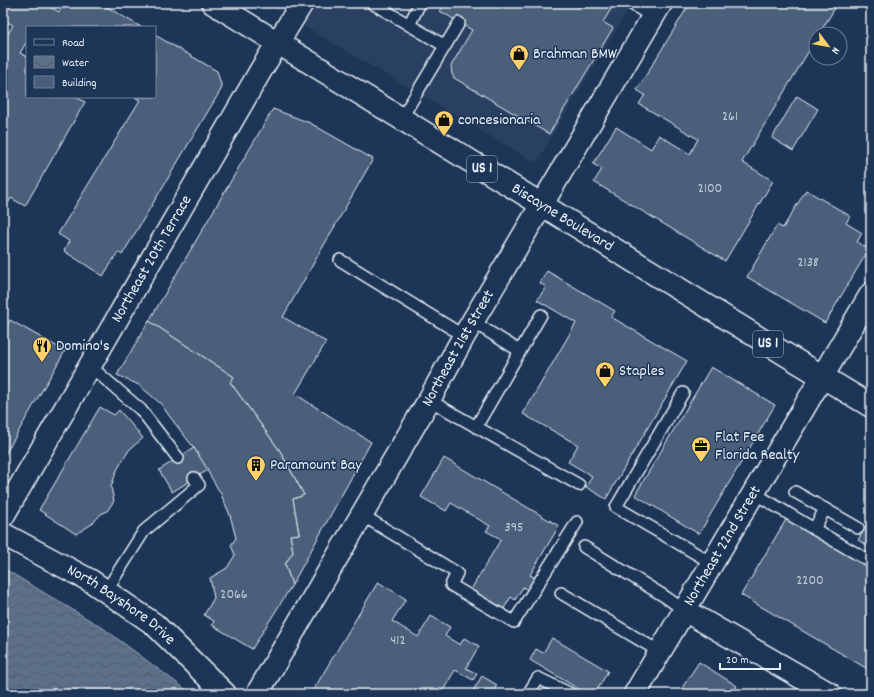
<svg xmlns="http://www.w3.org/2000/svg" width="874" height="697" font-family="Dekko,sans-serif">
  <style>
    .built { fill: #2a4162 }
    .water { fill: url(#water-waves); stroke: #95a4b5 }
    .building { fill: #495e7a; stroke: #e8f1f8 }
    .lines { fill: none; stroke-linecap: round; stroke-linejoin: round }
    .lane-casing { stroke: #e8f1f8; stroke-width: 14 }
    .street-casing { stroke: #e8f1f8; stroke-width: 25 }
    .primary-casing { stroke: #e8f1f8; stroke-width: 25 }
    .lane { stroke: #1d3557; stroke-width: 11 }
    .street { stroke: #1d3557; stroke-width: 22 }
    .primary { stroke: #1d3557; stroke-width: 22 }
    .labels { text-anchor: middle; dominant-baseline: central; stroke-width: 3; stroke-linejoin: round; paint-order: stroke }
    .number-label { font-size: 14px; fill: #c0ccd8 }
    .shield { fill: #1d3557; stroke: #abb9c8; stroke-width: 1 }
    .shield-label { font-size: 15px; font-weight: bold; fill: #e8f1f8 }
    .poi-label { font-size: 16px; fill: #e8f1f8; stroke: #1d3557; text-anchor: start }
    .street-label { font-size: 16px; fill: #e8f1f8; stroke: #1d3557 }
  </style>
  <defs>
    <pattern id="water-waves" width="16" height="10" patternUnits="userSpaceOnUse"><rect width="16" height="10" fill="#5d7089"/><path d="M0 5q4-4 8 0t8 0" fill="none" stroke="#505a66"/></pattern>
  </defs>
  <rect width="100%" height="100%" fill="#1d3557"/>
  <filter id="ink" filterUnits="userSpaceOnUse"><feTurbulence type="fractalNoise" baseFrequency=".025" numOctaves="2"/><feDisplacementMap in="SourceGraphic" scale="8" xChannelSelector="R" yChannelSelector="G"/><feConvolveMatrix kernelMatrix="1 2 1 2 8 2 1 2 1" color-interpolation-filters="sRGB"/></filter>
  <g filter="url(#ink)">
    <path class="built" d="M 265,3 L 632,3 L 536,163 Z"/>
    <path class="water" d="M 3,568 L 103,628 L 192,694 L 3,694 Z"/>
    <g class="building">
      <path d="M 3,3 L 43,3 L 59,12 L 64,3 L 100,3 L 141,27 L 27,27 L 27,41 L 20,53 L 27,57 L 27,97 L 76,97 L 85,102 L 25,206 L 11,198 L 3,213 L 3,43 L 13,25 L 3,20 Z"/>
      <path d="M 445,3 L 602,3 L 611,9 L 603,22 L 613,28 L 549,134 L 454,78 L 452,74 L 451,66 L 472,30 L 440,11 Z"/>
      <path d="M 690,3 L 838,3 L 819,34 L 816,34 L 816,39 L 742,162 L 773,181 L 725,261 L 594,182 L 602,169 L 593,164 L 616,127 L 651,149 L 659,135 L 690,154 L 698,139 L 639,104 L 645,95 L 637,90 Z"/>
      <path d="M 155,35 L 217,71 L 222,88 L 122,255 L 118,252 L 103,276 L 64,251 L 69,241 L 58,234 L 140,100 L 134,97 L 155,97 Z"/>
      <path d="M 797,96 L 818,109 L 793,151 L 772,138 Z"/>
      <path d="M 273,109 L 310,123 L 373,159 L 283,317 L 326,342 L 295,394 L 371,442 L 292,585 L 285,564 L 293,552 L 290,535 L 299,534 L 293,499 L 304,495 L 280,451 L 230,382 L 234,377 L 149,321 Z"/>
      <path d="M 806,190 L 850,216 L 846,223 L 862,233 L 857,242 L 869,249 L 825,323 L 747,277 L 777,225 L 783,228 Z"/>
      <path d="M 547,271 L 615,311 L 611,317 L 687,361 L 606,499 L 586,487 L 592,476 L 568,462 L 578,445 L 523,414 L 576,323 L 537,300 L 546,287 L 540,283 Z"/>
      <path d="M 10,320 L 65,351 L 3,458 L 3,332 Z"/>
      <path d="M 149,321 L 234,377 L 230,382 L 280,451 L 304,495 L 293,499 L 299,534 L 290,535 L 293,552 L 285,564 L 292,585 L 252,649 L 212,625 L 214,621 L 204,615 L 214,598 L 210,578 L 227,568 L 235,555 L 231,545 L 236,538 L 230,515 L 221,494 L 194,448 L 170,417 L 161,404 L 139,385 L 117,375 Z"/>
      <path d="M 711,367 L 775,405 L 699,534 L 635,495 Z"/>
      <path d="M 100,407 L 114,415 L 119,410 L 143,438 L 129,450 L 117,470 L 111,487 L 114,501 L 107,511 L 101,514 L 92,524 L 76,534 L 39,510 Z"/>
      <path d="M 194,448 L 208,470 L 172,492 L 159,470 Z"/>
      <path d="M 444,458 L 559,526 L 530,575 L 536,578 L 529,591 L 523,587 L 515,600 L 511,597 L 503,610 L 470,591 L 501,539 L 486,531 L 490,526 L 451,503 L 446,511 L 421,497 Z"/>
      <path d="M 787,518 L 871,567 L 871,671 L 741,595 Z"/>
      <path d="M 871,518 L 871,544 L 869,547 L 858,540 Z"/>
      <path d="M 378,582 L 406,599 L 392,621 L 418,637 L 431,616 L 450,627 L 445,636 L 460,645 L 464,638 L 479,646 L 466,668 L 477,674 L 473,680 L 455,670 L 441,694 L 311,694 Z"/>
      <path d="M 552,638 L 608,671 L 595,694 L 587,694 L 530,660 L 536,649 L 543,653 Z"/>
      <path d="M 699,662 L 737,686 L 732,694 L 685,694 L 680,691 Z"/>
      <path d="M 482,676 L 497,685 L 492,694 L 471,694 Z"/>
    </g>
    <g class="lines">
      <defs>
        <g id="lane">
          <path d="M 372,3 L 445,46"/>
          <path d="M 630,3 L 653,17"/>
          <path d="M 409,25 L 420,3"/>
          <path d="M 401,119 L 459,23"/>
          <path d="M 340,260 L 464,336"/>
          <path d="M 473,322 L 520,351"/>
          <path d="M 90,366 L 141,410 L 178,458"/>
          <path d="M 683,393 L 616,507 L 712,563"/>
          <path d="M 429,400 L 579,485"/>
          <path d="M 476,427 L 541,315"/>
          <path d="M 754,493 L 814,529 L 825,509 L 795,492"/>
          <path d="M 825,509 L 858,528"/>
          <path d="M 362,515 L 457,573 L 451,585 L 514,622 L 577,522"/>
          <path d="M 814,529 L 871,562"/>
          <path d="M 584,547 L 664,596 L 684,610"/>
          <path d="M 106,591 L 144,531 L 199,485 L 194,478"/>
          <path d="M 561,593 L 660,652"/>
          <path d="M 528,694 L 538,678 L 571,694"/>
        </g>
        <g id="street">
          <path id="s1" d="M 3,516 L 261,70 L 302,3"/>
          <path id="s2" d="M 3,534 L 91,581 L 154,624 L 225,694"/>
          <path d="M 684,610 L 830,694"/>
          <path id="s3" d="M 257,694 L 429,400 L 464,336 L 661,3"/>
          <path id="s4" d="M 635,694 L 871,294"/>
        </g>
        <g id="primary">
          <path id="s5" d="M 213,3 L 785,354 L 871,406"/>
        </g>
      </defs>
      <use href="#lane" class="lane-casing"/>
      <use href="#street" class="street-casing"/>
      <use href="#primary" class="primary-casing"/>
      <use href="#lane" class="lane"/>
      <use href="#street" class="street"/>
      <use href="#primary" class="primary"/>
    </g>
  </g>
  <defs>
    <symbol id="shop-pin" viewBox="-11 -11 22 30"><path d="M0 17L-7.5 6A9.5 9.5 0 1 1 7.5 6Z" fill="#ffd166" stroke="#1d3557"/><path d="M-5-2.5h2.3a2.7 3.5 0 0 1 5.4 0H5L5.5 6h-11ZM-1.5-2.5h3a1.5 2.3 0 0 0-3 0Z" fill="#111"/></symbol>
    <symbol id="restaurant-pin" viewBox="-11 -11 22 30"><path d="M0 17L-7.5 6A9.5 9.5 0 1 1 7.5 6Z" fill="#ffd166" stroke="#1d3557"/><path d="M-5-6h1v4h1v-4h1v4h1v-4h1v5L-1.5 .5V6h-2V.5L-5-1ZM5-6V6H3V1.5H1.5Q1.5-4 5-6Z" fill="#111"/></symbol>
    <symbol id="office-pin" viewBox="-11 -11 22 30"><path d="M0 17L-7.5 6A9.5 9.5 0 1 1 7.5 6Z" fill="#ffd166" stroke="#1d3557"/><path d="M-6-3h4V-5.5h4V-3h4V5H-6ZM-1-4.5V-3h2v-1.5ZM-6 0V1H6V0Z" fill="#111"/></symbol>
    <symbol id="building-pin" viewBox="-11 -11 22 30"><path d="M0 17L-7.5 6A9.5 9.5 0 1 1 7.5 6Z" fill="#ffd166" stroke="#1d3557"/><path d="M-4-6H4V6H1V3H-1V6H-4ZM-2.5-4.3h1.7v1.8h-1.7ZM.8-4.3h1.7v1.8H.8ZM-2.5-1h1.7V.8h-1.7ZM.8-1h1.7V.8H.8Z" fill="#111"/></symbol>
  </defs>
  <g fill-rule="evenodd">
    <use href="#shop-pin" x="508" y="43" width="22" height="30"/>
    <use href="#shop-pin" x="433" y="109" width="22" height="30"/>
    <use href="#restaurant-pin" x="31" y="335" width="22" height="30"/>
    <use href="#shop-pin" x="594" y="360" width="22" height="30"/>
    <use href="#office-pin" x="690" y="435" width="22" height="30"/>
    <use href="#building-pin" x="245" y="454" width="22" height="30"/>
  </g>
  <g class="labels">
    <g class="number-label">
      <text x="730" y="117">261</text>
      <text x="710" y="189">2100</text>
      <text x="808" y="263">2138</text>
      <text x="514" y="528">395</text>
      <text x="810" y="581">2200</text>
      <text x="234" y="595">2066</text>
      <text x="398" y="641">412</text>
    </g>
    <g class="shield">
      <rect x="467" y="156" width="30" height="26" rx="3"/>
      <rect x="753" y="331" width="30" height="26" rx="3"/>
    </g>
    <g class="shield-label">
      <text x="482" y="169">US 1</text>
      <text x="768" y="344">US 1</text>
    </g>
    <g class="poi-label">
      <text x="533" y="54">Brahman BMW</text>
      <text x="458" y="120">concesionaria</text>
      <text x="56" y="346">Domino's</text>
      <text x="619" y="371">Staples</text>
      <text x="715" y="437">Flat Fee<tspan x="715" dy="18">Florida Realty</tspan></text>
      <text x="270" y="465">Paramount Bay</text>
    </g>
    <g class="street-label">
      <text stroke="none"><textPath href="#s5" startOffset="410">Biscayne Boulevard</textPath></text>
      <text stroke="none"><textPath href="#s1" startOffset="297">Northeast 20th Terrace</textPath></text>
      <text stroke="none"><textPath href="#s3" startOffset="400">Northeast 21st Street</textPath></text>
      <text stroke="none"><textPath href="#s4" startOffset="172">Northeast 22nd Street</textPath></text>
      <text stroke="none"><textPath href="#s2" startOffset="138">North Bayshore Drive</textPath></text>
    </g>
  </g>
  <rect width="874" height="697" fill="none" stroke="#1d3557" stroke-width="16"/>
  <rect x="8" y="8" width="858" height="681" fill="none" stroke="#e8f1f8" stroke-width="1.5" filter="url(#ink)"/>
  <rect x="26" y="26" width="130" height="72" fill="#1d3557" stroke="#6e8097"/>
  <rect x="34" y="39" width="20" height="6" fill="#1d3557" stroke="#6e8097"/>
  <text x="62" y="46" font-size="12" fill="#e8f1f8">Road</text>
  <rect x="34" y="56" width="20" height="12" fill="url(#water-waves)" stroke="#6e8097"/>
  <text x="62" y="66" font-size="12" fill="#e8f1f8">Water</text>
  <rect x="34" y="76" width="20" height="12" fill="#495e7a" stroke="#6e8097"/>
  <text x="62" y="86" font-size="12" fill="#e8f1f8">Building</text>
  <g transform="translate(828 46) rotate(122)"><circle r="19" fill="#1d3557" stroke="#6e8097"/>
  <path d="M0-3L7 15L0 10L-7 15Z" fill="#ffd166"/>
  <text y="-6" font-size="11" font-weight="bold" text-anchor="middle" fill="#e8f1f8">N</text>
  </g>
  <path d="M720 663v6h60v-6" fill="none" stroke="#e8f1f8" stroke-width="2"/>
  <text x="726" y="663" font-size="12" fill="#e8f1f8" stroke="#1d3557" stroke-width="3" paint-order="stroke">20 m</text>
</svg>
